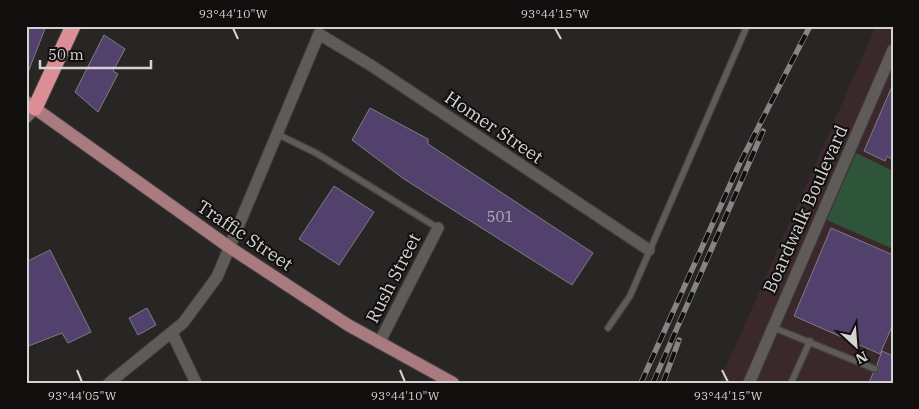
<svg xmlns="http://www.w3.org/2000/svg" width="919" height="409" font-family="'IBM Plex Serif',serif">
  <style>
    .commercial { fill: #3b282c }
    .green { fill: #2e5539 }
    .building { fill: #52406d; stroke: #7e7d80 }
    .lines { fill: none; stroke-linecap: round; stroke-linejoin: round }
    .service-casing { stroke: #444240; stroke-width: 8 }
    .minor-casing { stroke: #444240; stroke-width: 13 }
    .secondary-casing { stroke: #444240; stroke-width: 14 }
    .primary-casing { stroke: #444240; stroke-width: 14 }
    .motorway-casing { stroke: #444240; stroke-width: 17 }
    .service { stroke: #5e5b59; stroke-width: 5.5 }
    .minor { stroke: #5e5b59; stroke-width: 11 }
    .secondary { stroke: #846a6b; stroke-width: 12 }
    .primary { stroke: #a97a7e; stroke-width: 12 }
    .motorway { stroke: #db8e96; stroke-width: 15 }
    .rail-casing { stroke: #878584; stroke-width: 5.5 }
    .rail { stroke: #100f0e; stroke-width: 4; stroke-dasharray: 11; stroke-linecap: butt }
    .ticks { fill: none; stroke: #d5d3d2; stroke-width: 2 }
    .labels { text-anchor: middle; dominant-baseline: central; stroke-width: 4; stroke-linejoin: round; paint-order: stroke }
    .number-label { font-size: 15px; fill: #b4aeb9 }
    .street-label { font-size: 18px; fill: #d5d3d2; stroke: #100f0e }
    .neatline { fill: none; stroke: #d5d3d2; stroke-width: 2 }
    .ticks-label { font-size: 12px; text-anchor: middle; fill: #d5d3d2 }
  </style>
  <rect width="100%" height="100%" fill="#282624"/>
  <path class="commercial" d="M 876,26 L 893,26 L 893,383 L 719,383 Z"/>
  <path class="green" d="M 856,153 L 893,171 L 893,249 L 827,220 Z"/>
  <g class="building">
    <path d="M 26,26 L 46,26 L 27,75 L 26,75 Z"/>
    <path d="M 104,35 L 125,49 L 113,71 L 118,74 L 98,112 L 75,92 Z"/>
    <path d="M 893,84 L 893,160 L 887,156 L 885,161 L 864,151 Z"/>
    <path d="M 370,108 L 428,139 L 428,144 L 593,253 L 572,285 L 404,179 L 352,140 Z"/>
    <path d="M 334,186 L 374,212 L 339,265 L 299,239 Z"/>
    <path d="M 831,228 L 893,255 L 893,324 L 880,354 L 794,316 Z"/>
    <path d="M 50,250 L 91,332 L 68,343 L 62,333 L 26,347 L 26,262 Z"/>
    <path d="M 147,308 L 156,325 L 138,335 L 129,318 Z"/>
    <path d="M 882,351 L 893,356 L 893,383 L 869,383 L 873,373 L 879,370 L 877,365 Z"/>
  </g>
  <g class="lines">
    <defs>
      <g id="service">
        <path d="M 277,134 L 316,153 L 438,228"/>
        <path d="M 772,327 L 875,369"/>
        <path d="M 608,328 L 630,296 L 747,26"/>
        <path d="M 791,383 L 810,341"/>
      </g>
      <g id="minor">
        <path d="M 172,333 L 196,383"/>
        <path d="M 379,343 L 438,228"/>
        <path d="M 109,383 L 183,323 L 217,277 L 319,34 L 372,66 L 649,250"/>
        <path d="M 749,383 L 893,50"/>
      </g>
      <path id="secondary" d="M 26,117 L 35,108"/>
      <path id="primary" d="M 26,102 L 229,247 L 348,325 L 453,383"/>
      <path id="motorway" d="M 35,108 L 73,26"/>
    </defs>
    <use href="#service" class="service-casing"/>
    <use href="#minor" class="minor-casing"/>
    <use href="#secondary" class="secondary-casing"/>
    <use href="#primary" class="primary-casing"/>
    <use href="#motorway" class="motorway-casing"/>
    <use href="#service" class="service"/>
    <use href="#minor" class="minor"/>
    <use href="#secondary" class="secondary"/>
    <use href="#primary" class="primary"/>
    <use href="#motorway" class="motorway"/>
    <defs>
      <g id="rail">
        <path d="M 641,383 L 739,165 L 810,26"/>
        <path d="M 653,383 L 763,131"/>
        <path d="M 663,383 L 679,340"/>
      </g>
    </defs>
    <use href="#rail" class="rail-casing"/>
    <use href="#rail" class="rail"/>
  </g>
  <path class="ticks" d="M 233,28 L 238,39M 555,28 L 561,39M 77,370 L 82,382M 400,370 L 405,382M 722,370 L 728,382"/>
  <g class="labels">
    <g class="number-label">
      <text x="500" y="216">501</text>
    </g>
    <g class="street-label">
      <text transform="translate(494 127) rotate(34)">Homer Street</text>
      <text transform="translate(805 209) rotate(-66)">Boardwalk Boulevard</text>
      <text transform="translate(245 235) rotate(34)">Traffic Street</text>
      <text transform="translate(393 278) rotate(-63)">Rush Street</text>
    </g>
  </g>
  <rect width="919" height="409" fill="none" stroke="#100f0e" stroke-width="55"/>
  <g transform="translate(856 346) rotate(154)" stroke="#100f0e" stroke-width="4" paint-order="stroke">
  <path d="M0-4L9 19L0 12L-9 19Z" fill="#d5d3d2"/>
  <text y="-8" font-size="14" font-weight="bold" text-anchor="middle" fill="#d5d3d2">N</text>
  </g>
  <path d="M40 60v8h111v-8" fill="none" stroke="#d5d3d2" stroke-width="2.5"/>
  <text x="48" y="60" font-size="15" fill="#d5d3d2" stroke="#100f0e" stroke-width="4" paint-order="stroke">50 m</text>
  <rect x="28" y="28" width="864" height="354" class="neatline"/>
  <g class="ticks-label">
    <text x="233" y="18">93°44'10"W</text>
    <text x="555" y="18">93°44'15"W</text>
    <text x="82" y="400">93°44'05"W</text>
    <text x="405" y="400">93°44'10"W</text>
    <text x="728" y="400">93°44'15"W</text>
  </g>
</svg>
